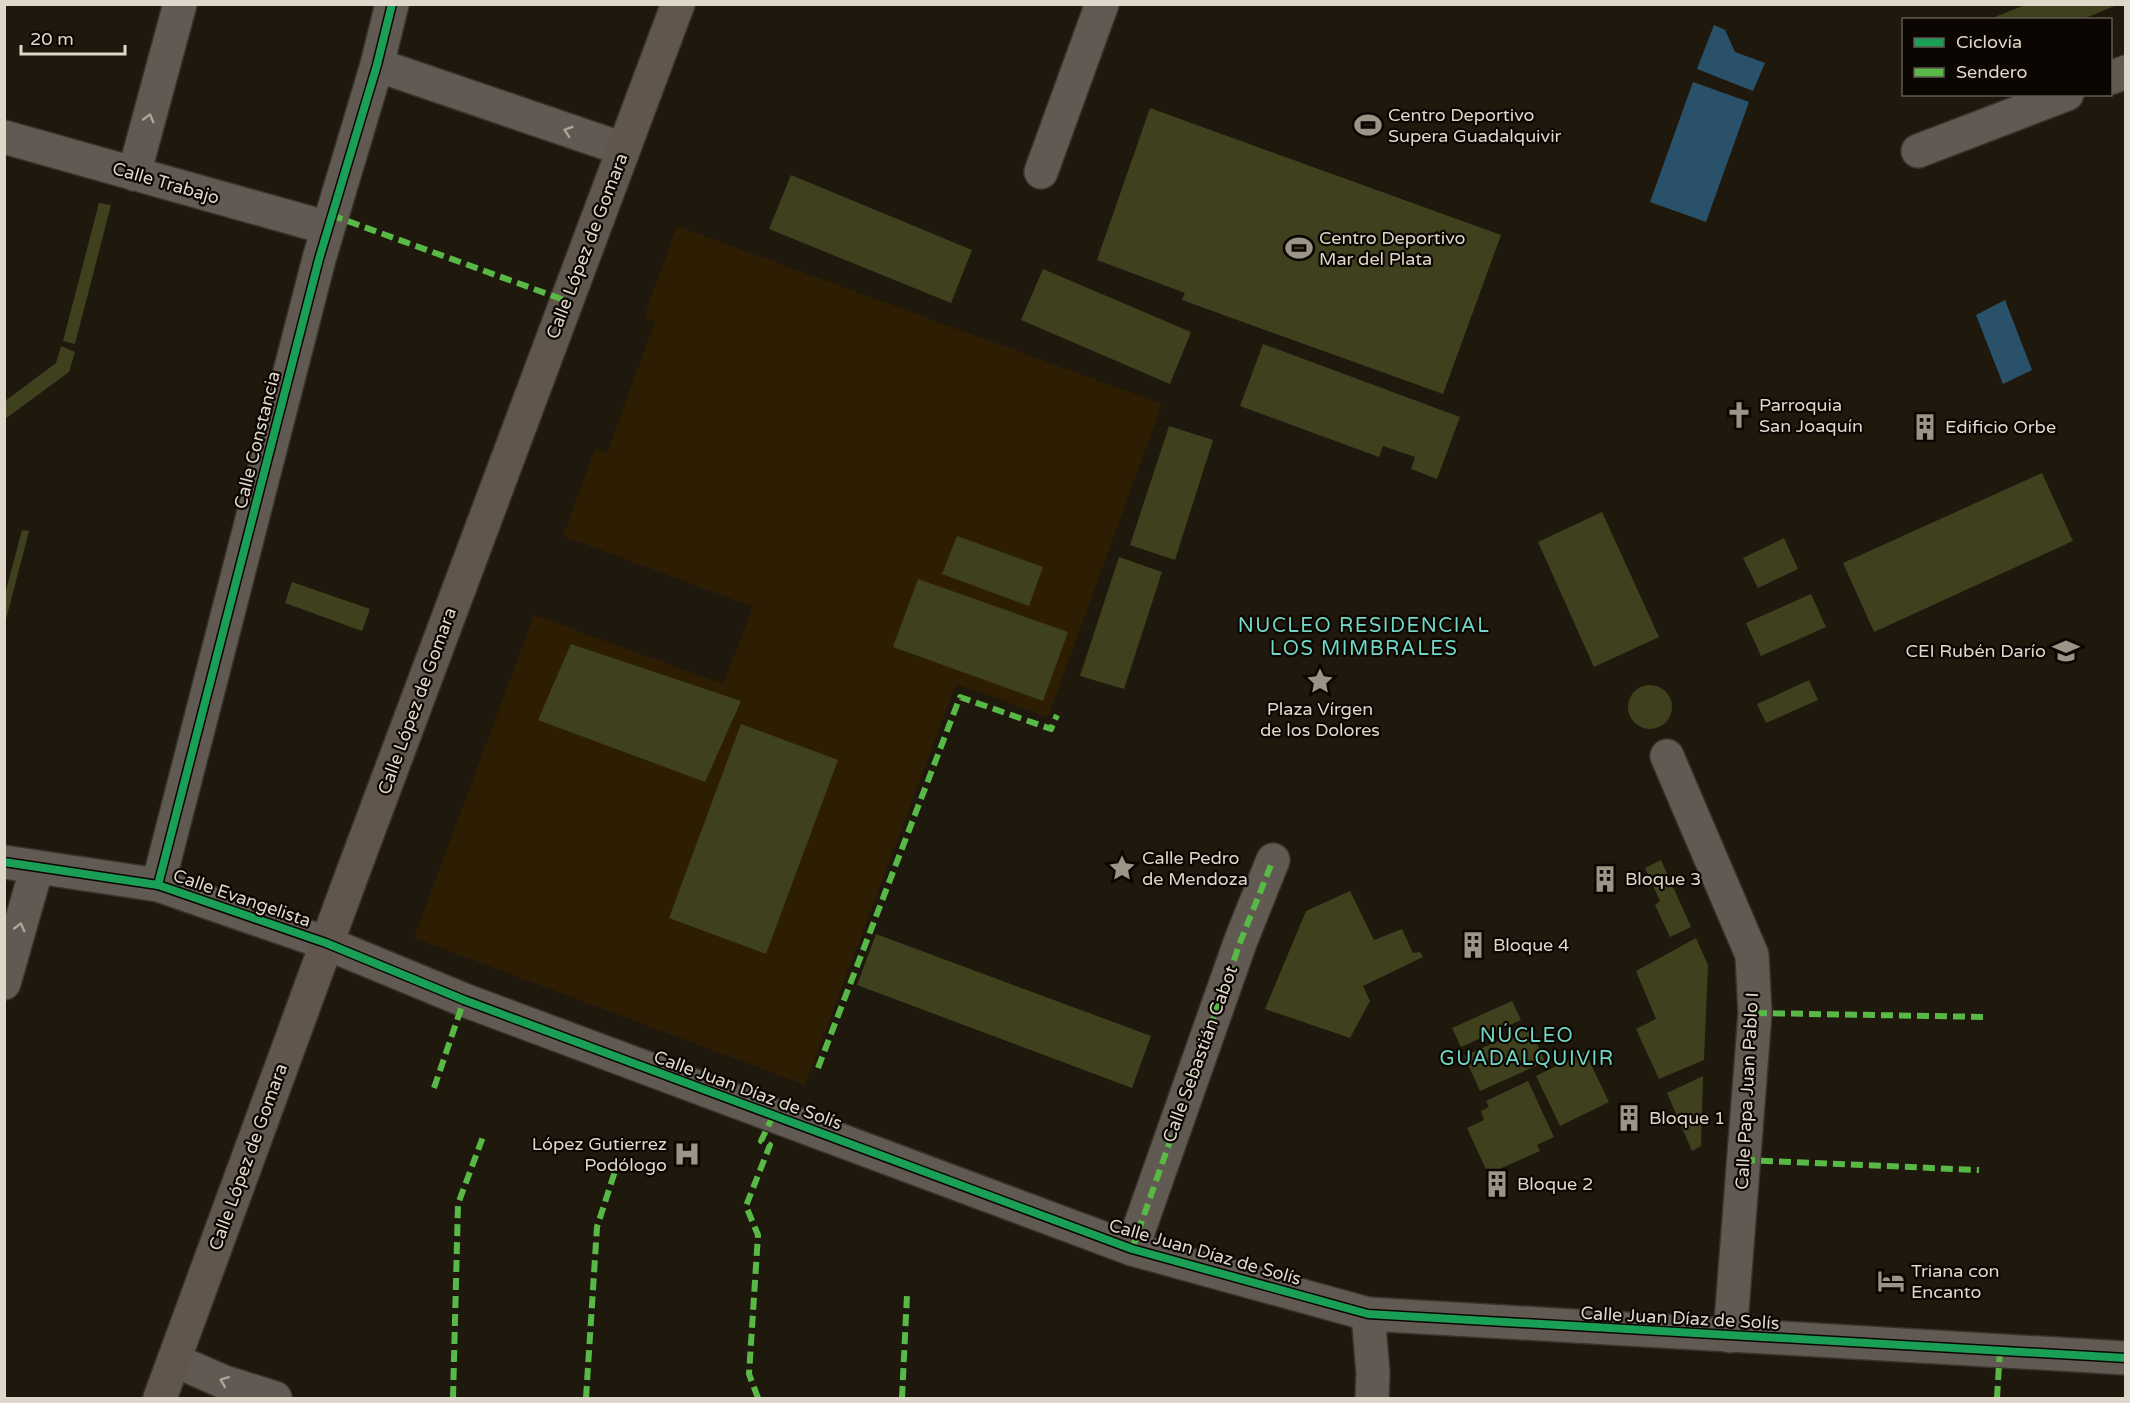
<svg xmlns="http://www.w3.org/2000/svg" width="2130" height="1403" font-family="'Varela Round',sans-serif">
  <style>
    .built { fill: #2d1e03 }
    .green { fill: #3f401e }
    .water { fill: #29526a }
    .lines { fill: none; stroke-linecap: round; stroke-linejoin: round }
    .street-casing { stroke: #39332c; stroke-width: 36 }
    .primary-casing { stroke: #39332c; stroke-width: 36 }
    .street { stroke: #605a52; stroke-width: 33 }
    .primary { stroke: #60564e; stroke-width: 33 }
    .quiet { stroke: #58b947; stroke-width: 6; stroke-dasharray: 12 6; stroke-linecap: butt }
    .cycleway-casing { stroke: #0b0601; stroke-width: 11 }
    .cycleway { stroke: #1a9f57; stroke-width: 8 }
    .oneway { stroke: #aca599 }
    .labels { text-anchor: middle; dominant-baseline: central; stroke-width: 4.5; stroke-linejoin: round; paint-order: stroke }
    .poi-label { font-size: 18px; fill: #dfd7c9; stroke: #0b0601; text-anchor: start }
    .street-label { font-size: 18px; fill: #dfd7c9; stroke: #0b0601 }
    .neighbourhood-label { font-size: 20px; letter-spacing: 1.5px; fill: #71d7c6; stroke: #0b0601 }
  </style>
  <rect width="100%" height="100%" fill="#1f180d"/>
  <path class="built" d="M 677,226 L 1162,404 L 1048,717 L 956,684 L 805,1085 L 414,938 L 534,615 L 723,684 L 753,607 L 563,536 L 595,449 L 607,453 L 655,321 L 644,317 Z"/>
  <g class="green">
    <path d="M 2027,4 L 2117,4 L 2117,5 L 2083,19 L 1990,19 Z"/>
    <path d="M 1150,108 L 1501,235 L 1443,394 L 1182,300 L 1185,293 L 1097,260 Z"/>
    <path d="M 791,175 L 972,250 L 951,303 L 769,229 Z"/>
    <path d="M 99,203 L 111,205 L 75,344 L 63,341 Z"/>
    <path d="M 1043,269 L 1191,332 L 1170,384 L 1021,320 Z"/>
    <path d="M 1263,344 L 1460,417 L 1437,479 L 1411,469 L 1415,457 L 1383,446 L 1379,457 L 1240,406 Z"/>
    <path d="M 61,346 L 75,352 L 69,372 L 5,419 L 5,401 L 56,363 Z"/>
    <path d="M 1169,426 L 1213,440 L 1175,560 L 1130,545 Z"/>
    <path d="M 2042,473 L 2073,541 L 1874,632 L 1843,563 Z"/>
    <path d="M 1602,512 L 1659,637 L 1594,667 L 1538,542 Z"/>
    <path d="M 22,530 L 29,531 L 5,623 L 5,594 Z"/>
    <path d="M 957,536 L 1043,567 L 1029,606 L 942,574 Z"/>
    <path d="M 1784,538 L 1798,569 L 1758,588 L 1743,558 Z"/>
    <path d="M 1119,557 L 1162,572 L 1124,689 L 1080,676 Z"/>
    <path d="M 918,579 L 1068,632 L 1043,701 L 893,647 Z"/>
    <path d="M 292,582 L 370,609 L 362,631 L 285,603 Z"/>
    <path d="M 1811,594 L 1826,627 L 1761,656 L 1746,623 Z"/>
    <path d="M 571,644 L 741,701 L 705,782 L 538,720 Z"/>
    <path d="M 1809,680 L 1818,700 L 1766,723 L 1757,704 Z"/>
    <circle cx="1650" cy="707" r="22"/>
    <path d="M 741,724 L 838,760 L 766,954 L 669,918 Z"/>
    <path d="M 1661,860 L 1691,927 L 1670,937 L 1655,905 L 1660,901 L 1645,868 Z"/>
    <path d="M 1350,891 L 1374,940 L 1402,929 L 1413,953 L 1420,952 L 1423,957 L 1363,986 L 1370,1001 L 1350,1038 L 1265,1009 L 1306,911 Z"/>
    <path d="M 876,934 L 1151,1036 L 1132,1088 L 857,985 Z"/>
    <path d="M 1696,938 L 1708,965 L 1704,1060 L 1659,1079 L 1636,1029 L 1656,1019 L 1636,971 Z"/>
    <path d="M 1512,1001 L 1521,1020 L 1461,1047 L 1452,1028 Z"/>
    <path d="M 1530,1027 L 1545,1062 L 1480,1091 L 1464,1056 Z"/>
    <path d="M 1585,1052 L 1609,1102 L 1560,1126 L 1536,1076 Z"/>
    <path d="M 1703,1076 L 1701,1146 L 1692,1151 L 1667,1093 Z"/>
    <path d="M 1528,1081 L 1554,1137 L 1537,1145 L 1540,1151 L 1488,1174 L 1467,1128 L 1484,1120 L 1481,1111 L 1489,1107 L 1486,1101 Z"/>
  </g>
  <g class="water">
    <path d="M 1714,25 L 1725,30 L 1735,52 L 1765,63 L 1753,91 L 1697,69 Z"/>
    <path d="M 1693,82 L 1749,102 L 1706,222 L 1650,202 Z"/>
    <path d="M 2005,300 L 2032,370 L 2003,384 L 1976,315 Z"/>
  </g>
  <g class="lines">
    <defs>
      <g id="street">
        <path d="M 377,65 L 623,149"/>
        <path d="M 2110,78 L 2126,72"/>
        <path d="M 4,137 L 328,228"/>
        <path d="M 1918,151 L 2067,94"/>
        <path d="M 1041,172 L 1102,4"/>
        <path d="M 134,174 L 180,4"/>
        <path d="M 1667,756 L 1752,955 L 1755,1013 L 1730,1336"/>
        <path d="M 4,862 L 158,885 L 326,943 L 464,1000 L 1132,1249 L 1368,1314 L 2126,1358"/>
        <path d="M 158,885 L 319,259 L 377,65 L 392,4"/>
        <path d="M 4,983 L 37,867"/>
        <path d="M 1132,1249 L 1241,940 L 1273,860"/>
        <path d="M 1368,1314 L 1373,1373 L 1372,1398"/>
        <path d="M 174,1360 L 224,1382 L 275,1398"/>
      </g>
      <path id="primary" d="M 160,1398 L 350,880 L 678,4"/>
    </defs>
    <use href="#street" class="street-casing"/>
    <use href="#primary" class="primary-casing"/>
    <use href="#street" class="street"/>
    <use href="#primary" class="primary"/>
    <g class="quiet">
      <path d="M 331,215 L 567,301"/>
      <path d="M 1755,1013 L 1988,1017"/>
      <path d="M 818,1068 L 960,697 L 1051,729 L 1057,715"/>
      <path d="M 434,1088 L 464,1000"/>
      <path d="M 1743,1160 L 1979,1170"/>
      <path d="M 1132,1249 L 1241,940 L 1273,860"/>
      <path d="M 453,1398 L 458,1204 L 484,1134"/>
      <path d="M 586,1398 L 597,1227 L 617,1165"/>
      <path d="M 758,1398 L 749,1374 L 758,1235 L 746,1206 L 770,1145 L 761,1141 L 773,1116"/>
      <path d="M 902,1398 L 907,1295"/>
      <path d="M 1997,1398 L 2000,1349"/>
    </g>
    <defs>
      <g id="cycleway">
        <path d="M 4,862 L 158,885 L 326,943 L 464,1000 L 1132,1249 L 1368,1314 L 2126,1358"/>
        <path d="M 158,885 L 319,259 L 377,65 L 392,4"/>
      </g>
    </defs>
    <use href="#cycleway" class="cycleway-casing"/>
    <use href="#cycleway" class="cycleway"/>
  </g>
  <defs><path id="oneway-chevron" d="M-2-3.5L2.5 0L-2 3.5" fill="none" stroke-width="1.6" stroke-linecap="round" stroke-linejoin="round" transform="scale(1.5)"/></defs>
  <g class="oneway">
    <use href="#oneway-chevron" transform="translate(149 118) rotate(-75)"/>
    <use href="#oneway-chevron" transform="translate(568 131) rotate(-162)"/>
    <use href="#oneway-chevron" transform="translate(20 927) rotate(-75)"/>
    <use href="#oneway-chevron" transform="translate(224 1381) rotate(-159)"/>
  </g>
  <defs>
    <symbol id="stadium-bare" viewBox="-9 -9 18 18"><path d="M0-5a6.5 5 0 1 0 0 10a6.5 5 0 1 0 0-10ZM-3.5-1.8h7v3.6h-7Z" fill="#9c9487" stroke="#0b0601" stroke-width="2.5" paint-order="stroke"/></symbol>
    <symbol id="church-bare" viewBox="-9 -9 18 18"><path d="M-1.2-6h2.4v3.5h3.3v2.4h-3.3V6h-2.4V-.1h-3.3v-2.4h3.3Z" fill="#9c9487" stroke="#0b0601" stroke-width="2.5" paint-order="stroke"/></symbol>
    <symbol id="building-bare" viewBox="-9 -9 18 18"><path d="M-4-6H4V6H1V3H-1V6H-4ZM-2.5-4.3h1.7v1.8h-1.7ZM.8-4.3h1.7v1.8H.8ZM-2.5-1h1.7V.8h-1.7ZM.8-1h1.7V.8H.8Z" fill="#9c9487" stroke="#0b0601" stroke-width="2.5" paint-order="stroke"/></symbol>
    <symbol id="school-bare" viewBox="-9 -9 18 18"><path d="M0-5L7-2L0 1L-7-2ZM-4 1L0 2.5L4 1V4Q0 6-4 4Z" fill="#9c9487" stroke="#0b0601" stroke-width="2.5" paint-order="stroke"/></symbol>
    <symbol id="sight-bare" viewBox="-9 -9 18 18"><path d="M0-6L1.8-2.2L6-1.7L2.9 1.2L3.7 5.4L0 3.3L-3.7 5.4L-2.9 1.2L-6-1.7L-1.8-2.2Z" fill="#9c9487" stroke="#0b0601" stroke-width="2.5" paint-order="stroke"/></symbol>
    <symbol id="hospital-bare" viewBox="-9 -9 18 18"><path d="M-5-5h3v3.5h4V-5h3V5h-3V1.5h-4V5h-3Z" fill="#9c9487" stroke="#0b0601" stroke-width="2.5" paint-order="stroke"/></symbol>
    <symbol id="hotel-bare" viewBox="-9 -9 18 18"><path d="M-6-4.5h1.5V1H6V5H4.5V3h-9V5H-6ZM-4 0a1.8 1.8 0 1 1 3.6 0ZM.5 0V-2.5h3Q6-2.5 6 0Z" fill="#9c9487" stroke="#0b0601" stroke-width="2.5" paint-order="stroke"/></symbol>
  </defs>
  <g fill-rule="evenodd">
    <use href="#stadium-bare" x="1349" y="106" width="38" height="38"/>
    <use href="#stadium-bare" x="1280" y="229" width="38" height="38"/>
    <use href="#church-bare" x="1720" y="396" width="38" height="38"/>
    <use href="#building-bare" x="1906" y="408" width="38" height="38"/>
    <use href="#school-bare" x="2047" y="632" width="38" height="38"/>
    <use href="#sight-bare" x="1301" y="662" width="38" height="38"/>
    <use href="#sight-bare" x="1103" y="849" width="38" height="38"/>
    <use href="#building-bare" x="1586" y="860" width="38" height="38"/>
    <use href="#building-bare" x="1454" y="926" width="38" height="38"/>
    <use href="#building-bare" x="1610" y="1099" width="38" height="38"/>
    <use href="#hospital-bare" x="668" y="1135" width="38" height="38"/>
    <use href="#building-bare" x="1478" y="1165" width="38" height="38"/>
    <use href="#hotel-bare" x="1872" y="1262" width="38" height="38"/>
  </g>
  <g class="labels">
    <g class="poi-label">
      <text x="1388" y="115">Centro Deportivo<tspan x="1388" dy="21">Supera Guadalquivir</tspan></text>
      <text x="1319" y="238">Centro Deportivo<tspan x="1319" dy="21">Mar del Plata</tspan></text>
      <text x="1759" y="405">Parroquia<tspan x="1759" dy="21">San Joaquín</tspan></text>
      <text x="1945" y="427">Edificio Orbe</text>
      <text x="2046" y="651" text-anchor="end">CEI Rubén Darío</text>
      <text x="1320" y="709" text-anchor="middle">Plaza Vírgen<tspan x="1320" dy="21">de los Dolores</tspan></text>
      <text x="1142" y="858">Calle Pedro<tspan x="1142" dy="21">de Mendoza</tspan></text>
      <text x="1625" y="879">Bloque 3</text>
      <text x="1493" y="945">Bloque 4</text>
      <text x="1649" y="1118">Bloque 1</text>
      <text x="667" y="1144" text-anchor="end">López Gutierrez<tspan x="667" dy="21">Podólogo</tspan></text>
      <text x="1517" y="1184">Bloque 2</text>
      <text x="1911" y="1271">Triana con<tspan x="1911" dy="21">Encanto</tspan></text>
    </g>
    <g class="street-label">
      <text transform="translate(166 183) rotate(16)">Calle Trabajo</text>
      <text transform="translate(587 246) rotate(-69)">Calle López de Gomara</text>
      <text transform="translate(257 440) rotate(-76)">Calle Constancia</text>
      <text transform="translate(417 701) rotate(-70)">Calle López de Gomara</text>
      <text transform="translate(242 898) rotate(19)">Calle Evangelista</text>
      <text transform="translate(1200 1054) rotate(-70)">Calle Sebastián Cabot</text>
      <text transform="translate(748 1090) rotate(20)">Calle Juan Díaz de Solís</text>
      <text transform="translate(1747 1091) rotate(-87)">Calle Papa Juan Pablo I</text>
      <text transform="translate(248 1157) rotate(-70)">Calle López de Gomara</text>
      <text transform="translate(1205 1252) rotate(16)">Calle Juan Díaz de Solís</text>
      <text transform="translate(1680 1318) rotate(3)">Calle Juan Díaz de Solís</text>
    </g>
    <g class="neighbourhood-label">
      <text x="1364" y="626">NUCLEO RESIDENCIAL<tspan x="1364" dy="23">LOS MIMBRALES</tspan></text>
      <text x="1527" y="1036">NÚCLEO<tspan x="1527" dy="23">GUADALQUIVIR</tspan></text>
    </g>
  </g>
  <rect width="2130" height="1403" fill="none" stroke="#dfd7c9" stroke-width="12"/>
  <rect x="1902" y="18" width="210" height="78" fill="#0b0601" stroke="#605a51" stroke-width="1.5"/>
  <rect x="1914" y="38" width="30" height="9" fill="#1a9f57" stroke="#605a51" stroke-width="1.5"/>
  <text x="1956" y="48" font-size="18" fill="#dfd7c9">Ciclovía</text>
  <rect x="1914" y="68" width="30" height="9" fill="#58b947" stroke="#605a51" stroke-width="1.5"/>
  <text x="1956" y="78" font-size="18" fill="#dfd7c9">Sendero</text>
  <path d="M21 45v9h104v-9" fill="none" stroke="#dfd7c9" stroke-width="3"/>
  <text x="30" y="45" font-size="18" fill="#dfd7c9" stroke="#0b0601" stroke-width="4.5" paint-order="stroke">20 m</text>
</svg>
